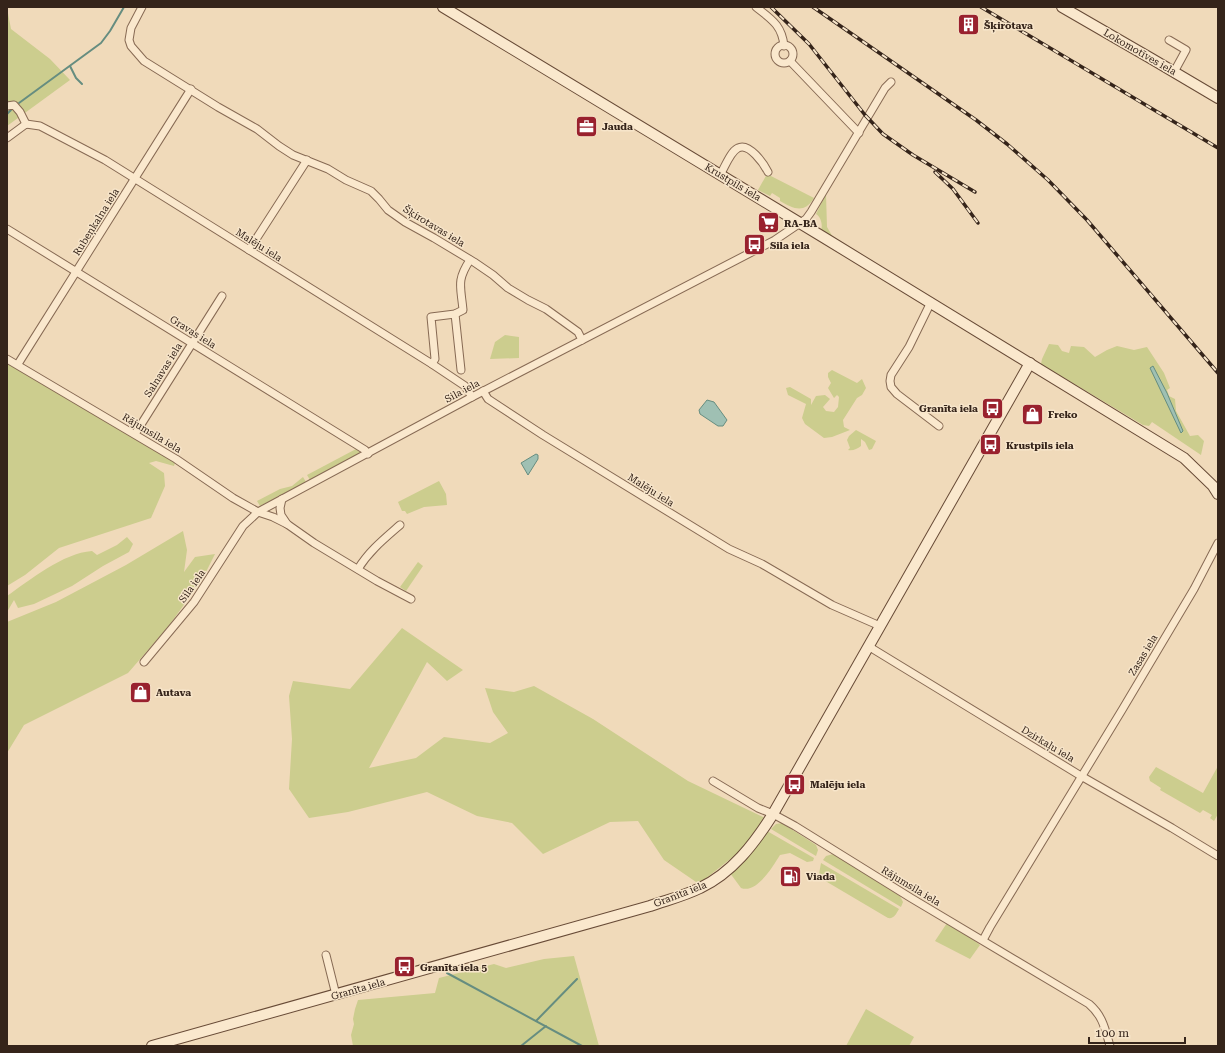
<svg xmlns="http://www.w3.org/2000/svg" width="1225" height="1053" font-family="'Roboto Serif',serif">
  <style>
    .green { fill: #cccd8e }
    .water { fill: #9fc0b3; stroke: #668d80 }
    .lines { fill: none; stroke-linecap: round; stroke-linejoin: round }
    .stream { stroke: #668d80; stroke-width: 2 }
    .street-casing { stroke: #876a54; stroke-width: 9 }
    .secondary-casing { stroke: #684b37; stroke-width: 12 }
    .street { stroke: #fae8cd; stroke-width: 7 }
    .secondary { stroke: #fae8cd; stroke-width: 10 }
    .rail-casing { stroke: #35241a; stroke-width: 3.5 }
    .rail { stroke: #f7e5ca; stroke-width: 2; stroke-dasharray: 6; stroke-linecap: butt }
    .labels { text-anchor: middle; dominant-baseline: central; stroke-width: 3; stroke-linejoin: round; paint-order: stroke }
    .poi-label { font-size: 10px; font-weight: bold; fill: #35241a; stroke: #f7e5ca; text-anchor: start }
    .street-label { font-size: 10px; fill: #35241a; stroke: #f7e5ca }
  </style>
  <rect width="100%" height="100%" fill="#f0daba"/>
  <g class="green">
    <path d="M 7,8 L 11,29 L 50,59 L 70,80 L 7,126 Z"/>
    <path d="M 767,174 L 814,198 C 804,214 794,209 780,201 L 780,198 L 772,193 L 770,196 L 758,190 Z"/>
    <path d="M 826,194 L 827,227 L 834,239 L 821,231 C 823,225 821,217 816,214 Z"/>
    <path d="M 505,335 L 519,337 L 519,358 L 490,359 L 495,342 Z"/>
    <path d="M 1049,344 L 1058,345 L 1062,351 L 1069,353 L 1071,346 L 1084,347 L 1095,357 L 1107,350 L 1117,346 L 1134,350 L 1147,347 L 1164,373 L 1170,388 L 1167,390 L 1169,396 L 1175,399 L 1176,411 L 1190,436 L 1198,435 L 1204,441 L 1201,455 L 1152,422 L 1149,426 L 1143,425 L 1041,364 L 1042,359 Z"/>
    <path d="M 7,363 L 18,364 L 176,459 L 174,466 L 156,461 L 149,463 L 164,473 L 165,486 L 151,518 L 59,548 L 25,575 L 7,586 Z"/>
    <path d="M 832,370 L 857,383 L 862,379 L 866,388 L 862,395 L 857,398 L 843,420 L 844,427 L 850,430 L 832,437 L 824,438 L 805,424 L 802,418 L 806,404 L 788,395 L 786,388 L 790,387 L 811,399 L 811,405 L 816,396 L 825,395 L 830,399 L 823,407 L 826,411 L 834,412 L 838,407 L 839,397 L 837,395 L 834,398 L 828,388 L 831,383 L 828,377 L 828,373 Z"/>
    <path d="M 856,430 L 876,441 L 872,449 L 869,450 L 865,442 L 861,439 L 861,446 C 857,449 853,451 848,450 L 850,448 L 847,440 L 849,436 Z"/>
    <path d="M 356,449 L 361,453 L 310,480 L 307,475 Z"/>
    <path d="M 303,477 L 306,482 L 260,506 L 257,501 L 280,489 L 292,486 Z"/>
    <path d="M 439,481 L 446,494 L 447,505 L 424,507 L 407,514 L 405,511 L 402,511 L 398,502 Z"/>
    <path d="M 183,531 L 187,550 L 184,572 L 195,557 L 215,554 L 203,578 L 168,627 L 128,673 L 24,725 L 7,753 L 7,622 L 56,602 L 126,565 Z"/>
    <path d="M 127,537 L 133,544 L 129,552 L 103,566 L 72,586 L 34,604 L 18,608 L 14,600 L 7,612 L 7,596 C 30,580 63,553 92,551 L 97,555 L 117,545 Z"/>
    <path d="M 418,562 L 423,566 L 406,591 L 400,587 Z"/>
    <path d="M 402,628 L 463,670 L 447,681 L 427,662 L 369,768 L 416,758 L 444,737 L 490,743 L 508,733 L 493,712 L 485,688 L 514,692 L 534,686 L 593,719 L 688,781 L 767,819 L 739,852 L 699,884 L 664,860 L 638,821 L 610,822 L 543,854 L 512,823 L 477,816 L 427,792 L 348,812 L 309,818 L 289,789 L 292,739 L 289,696 L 293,681 L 350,689 Z"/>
    <path d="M 1218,766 L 1218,814 L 1214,821 L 1210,818 L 1212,815 L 1203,810 L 1200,813 L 1160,790 L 1161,788 L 1150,781 L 1149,777 L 1156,767 L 1203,793 Z"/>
    <path d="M 782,823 L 816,845 L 818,850 L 816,856 L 771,829 L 776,824 Z"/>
    <path d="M 767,831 L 814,858 L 813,861 L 807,862 L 790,853 L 780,855 C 773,866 757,894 741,888 L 730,873 Z"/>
    <path d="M 833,854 L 836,855 L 900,896 L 903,902 L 901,907 L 823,860 L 826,856 Z"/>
    <path d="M 821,863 L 899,909 C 896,914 894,919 888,918 L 822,879 L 819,874 Z"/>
    <path d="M 947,923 L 968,936 L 980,945 L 970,959 L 935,941 Z"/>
    <path d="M 574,956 L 599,1046 L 353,1046 L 351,1035 L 354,1024 L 353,1019 L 355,1009 L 358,1000 L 435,993 L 439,978 L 494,964 L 506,968 L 544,959 Z"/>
    <path d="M 866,1009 L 914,1037 L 909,1046 L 846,1046 Z"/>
  </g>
  <g class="water">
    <path d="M 1153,366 L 1167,393 L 1183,431 L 1181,433 L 1150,368 Z"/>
    <path d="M 707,400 L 714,402 L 727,420 L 723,426 L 718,426 L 700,414 L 699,410 Z"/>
    <path d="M 536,454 L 538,455 L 538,459 L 528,475 L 521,463 Z"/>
  </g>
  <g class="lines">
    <g class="stream">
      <path d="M 70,66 L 76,78 L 82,84"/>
      <path d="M 19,103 L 101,43 L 110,31 L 124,7"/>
      <path d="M 7,114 L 11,110"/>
      <path d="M 447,973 L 582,1046"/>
      <path d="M 536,1021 L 577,979"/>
      <path d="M 521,1046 L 546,1026"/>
    </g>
    <defs>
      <g id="street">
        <path d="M 142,7 L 131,28 L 129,40 L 131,46 L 144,61 L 218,107 L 257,129 L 279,146 L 293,155 L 328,169 L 346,180 L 371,191 L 379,199 L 388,210 L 405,222 L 434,238 L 474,262 L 493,275 L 508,288 L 528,300 L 546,309 L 578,332 L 582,340"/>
        <path d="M 756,7 C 771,19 782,25 784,46"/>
        <path d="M 1169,40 L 1186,50 L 1174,72"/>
        <circle cx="784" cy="54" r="9"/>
        <path d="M 790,61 L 859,133"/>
        <path d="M 7,106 L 14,105 L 20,112 L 26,124"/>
        <path d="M 26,124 L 40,126 L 105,160 L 432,364 L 465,386 L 472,397"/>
        <path d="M 7,138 L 26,124"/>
        <path d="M 720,175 C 725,167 730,152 738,148 C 749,142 764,164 768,172"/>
        <path d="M 7,229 L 365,450 L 368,454"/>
        <path d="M 249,250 L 307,160"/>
        <path d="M 931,302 L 909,347 L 891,375 L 890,381 L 891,387 L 897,394 L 939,426"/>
        <path d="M 455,314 L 461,370"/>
        <path d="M 7,359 L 176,459 L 233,498 L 258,512 L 273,517 L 287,524"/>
        <path d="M 18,364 L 191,89"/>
        <path d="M 432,364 L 435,359 L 431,317 L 455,314 L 463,310 C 461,287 456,281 470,260"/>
        <path d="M 483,391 L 488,399 L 543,435 L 729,549 L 762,564 L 832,605 L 880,626"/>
        <path d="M 135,434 L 222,296"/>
        <path d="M 282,499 L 280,508 L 281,515 L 287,524 L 314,543 L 377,581 L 411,599"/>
        <path d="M 358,569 C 369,551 384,539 400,525"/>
        <path d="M 868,646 L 1081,776 L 1172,828 L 1218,856"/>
        <path d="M 144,662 L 194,602 L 243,526 L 258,512 L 472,397 L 775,240 L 806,219 L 811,212 L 885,88 L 891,82"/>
        <path d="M 713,781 L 758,808 L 773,814 L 795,826 L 911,898 L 1089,1004 C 1103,1016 1105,1029 1110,1046"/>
        <path d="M 983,940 L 990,927 L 1122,710 L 1194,589 L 1218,543"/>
        <path d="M 326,955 L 336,995"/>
      </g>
      <g id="secondary">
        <path d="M 443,7 L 823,237 L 1184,458 L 1213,486 L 1218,494"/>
        <path d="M 1062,7 L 1152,59 L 1218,98"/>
        <path d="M 152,1046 L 650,906 C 667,900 684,896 700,888 C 732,873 754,844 773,814 L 1030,363"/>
      </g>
    </defs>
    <use href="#street" class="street-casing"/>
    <use href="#secondary" class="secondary-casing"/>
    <use href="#street" class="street"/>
    <use href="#secondary" class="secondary"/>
    <defs>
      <g id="rail">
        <path d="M 771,7 L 809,44 L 865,115 L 883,134 L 913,155 L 975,192"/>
        <path d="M 813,7 L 976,120 L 1007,144 L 1048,180 L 1087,220 L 1218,373"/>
        <path d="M 981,7 L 1218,148"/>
        <path d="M 935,172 L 953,189 L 978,223"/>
      </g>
    </defs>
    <use href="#rail" class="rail-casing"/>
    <use href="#rail" class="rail"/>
  </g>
  <defs>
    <symbol id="building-square" viewBox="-11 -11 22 22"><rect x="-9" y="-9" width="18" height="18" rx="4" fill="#99212e" stroke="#f7e5ca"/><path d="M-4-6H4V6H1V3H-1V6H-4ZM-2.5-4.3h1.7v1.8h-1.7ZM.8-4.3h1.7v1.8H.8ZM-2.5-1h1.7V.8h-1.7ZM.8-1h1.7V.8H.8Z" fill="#fff"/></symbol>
    <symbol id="office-square" viewBox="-11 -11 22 22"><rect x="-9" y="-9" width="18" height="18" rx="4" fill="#99212e" stroke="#f7e5ca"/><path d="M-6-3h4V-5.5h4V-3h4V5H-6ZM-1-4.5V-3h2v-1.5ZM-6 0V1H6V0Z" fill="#fff"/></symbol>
    <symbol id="supermarket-square" viewBox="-11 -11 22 22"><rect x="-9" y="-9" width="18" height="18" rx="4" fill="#99212e" stroke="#f7e5ca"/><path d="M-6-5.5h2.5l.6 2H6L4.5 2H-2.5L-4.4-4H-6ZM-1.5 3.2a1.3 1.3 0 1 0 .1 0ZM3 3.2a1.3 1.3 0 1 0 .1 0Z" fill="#fff"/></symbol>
    <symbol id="bus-square" viewBox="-11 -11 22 22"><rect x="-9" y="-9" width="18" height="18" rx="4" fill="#99212e" stroke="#f7e5ca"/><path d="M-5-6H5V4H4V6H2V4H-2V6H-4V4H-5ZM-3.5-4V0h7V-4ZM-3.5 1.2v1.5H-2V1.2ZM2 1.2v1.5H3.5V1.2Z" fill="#fff"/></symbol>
    <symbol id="shop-square" viewBox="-11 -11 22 22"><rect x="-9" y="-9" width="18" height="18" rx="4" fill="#99212e" stroke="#f7e5ca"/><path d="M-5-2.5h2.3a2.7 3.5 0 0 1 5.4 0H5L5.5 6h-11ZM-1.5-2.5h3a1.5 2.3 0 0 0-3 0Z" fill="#fff"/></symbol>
    <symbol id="fuel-square" viewBox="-11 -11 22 22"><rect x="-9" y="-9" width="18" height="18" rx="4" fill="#99212e" stroke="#f7e5ca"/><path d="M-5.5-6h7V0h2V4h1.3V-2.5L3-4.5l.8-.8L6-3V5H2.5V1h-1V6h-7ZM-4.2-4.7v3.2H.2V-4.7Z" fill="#fff"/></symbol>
  </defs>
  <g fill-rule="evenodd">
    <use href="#building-square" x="956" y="12" width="25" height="25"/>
    <use href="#office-square" x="574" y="114" width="25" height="25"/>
    <use href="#supermarket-square" x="756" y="210" width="25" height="25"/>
    <use href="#bus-square" x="742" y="232" width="25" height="25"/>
    <use href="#bus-square" x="980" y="396" width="25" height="25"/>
    <use href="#shop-square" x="1020" y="402" width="25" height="25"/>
    <use href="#bus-square" x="978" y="432" width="25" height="25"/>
    <use href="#shop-square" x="128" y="680" width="25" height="25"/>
    <use href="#bus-square" x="782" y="772" width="25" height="25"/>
    <use href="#fuel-square" x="778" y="864" width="25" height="25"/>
    <use href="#bus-square" x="392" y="954" width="25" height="25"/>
  </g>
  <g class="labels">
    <g class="poi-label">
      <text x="984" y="25">Šķirotava</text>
      <text x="602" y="126">Jauda</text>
      <text x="784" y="223">RA-BA</text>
      <text x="770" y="245">Sila iela</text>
      <text x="978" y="408" text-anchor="end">Granīta iela</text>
      <text x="1048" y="414">Freko</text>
      <text x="1006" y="445">Krustpils iela</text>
      <text x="156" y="692">Autava</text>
      <text x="810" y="784">Malēju iela</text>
      <text x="806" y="876">Viada</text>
      <text x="420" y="967">Granīta iela 5</text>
    </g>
    <g class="street-label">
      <text transform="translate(1140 52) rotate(30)">Lokomotīves iela</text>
      <text transform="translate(733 182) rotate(31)">Krustpils iela</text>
      <text transform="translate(96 222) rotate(-58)">Rubeņkalna iela</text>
      <text transform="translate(434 226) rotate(31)">Šķirotavas iela</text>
      <text transform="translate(259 245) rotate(32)">Malēju iela</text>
      <text transform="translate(193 332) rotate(32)">Gravas iela</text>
      <text transform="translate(163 370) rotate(-58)">Salnavas iela</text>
      <text transform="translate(462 391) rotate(-28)">Sila iela</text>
      <text transform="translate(152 433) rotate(31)">Rājumsila iela</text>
      <text transform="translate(651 490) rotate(32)">Malēju iela</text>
      <text transform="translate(192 586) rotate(-55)">Sila iela</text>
      <text transform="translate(1143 655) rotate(-59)">Zasas iela</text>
      <text transform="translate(1048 744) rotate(31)">Dzirkaļu iela</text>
      <text transform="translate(911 886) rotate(31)">Rājumsila iela</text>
      <text transform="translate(680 894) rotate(-21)">Granīta iela</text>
      <text transform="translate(358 989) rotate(-16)">Granīta iela</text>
    </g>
  </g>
  <rect width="1225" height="1053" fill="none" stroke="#35241a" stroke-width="16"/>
  <path d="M1089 1037v6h96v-6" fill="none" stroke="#35241a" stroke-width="2"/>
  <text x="1095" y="1037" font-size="12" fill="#35241a" stroke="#f7e5ca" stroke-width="3" paint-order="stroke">100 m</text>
</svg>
